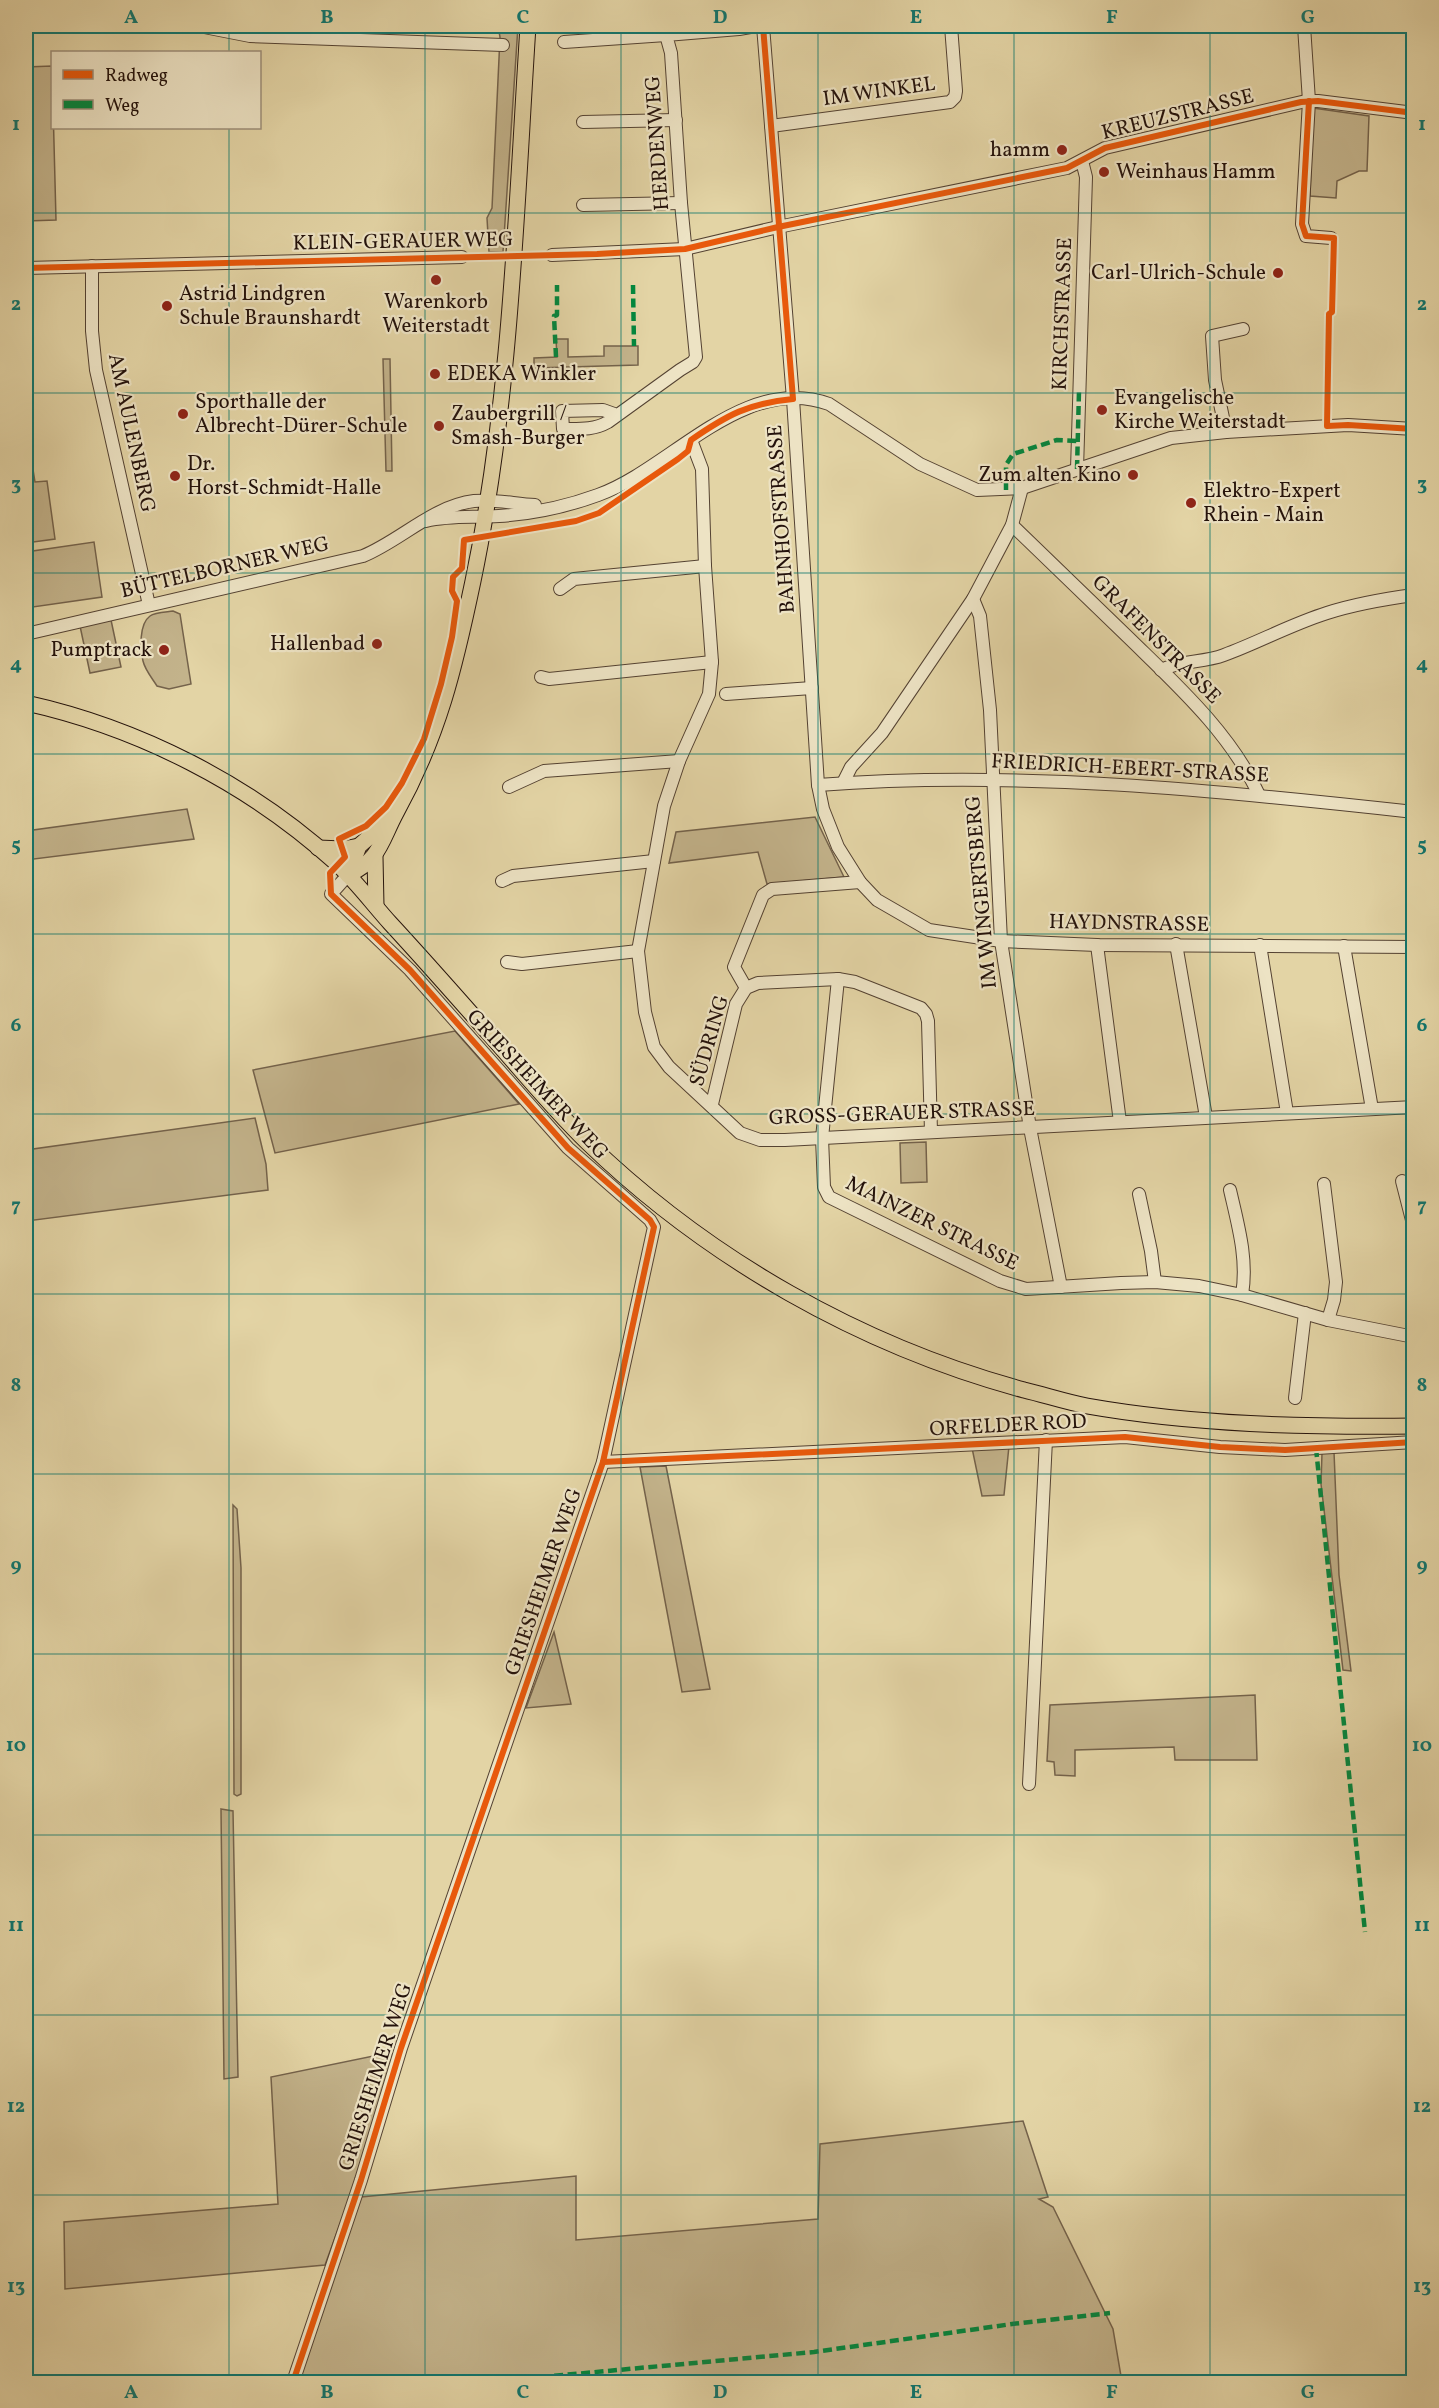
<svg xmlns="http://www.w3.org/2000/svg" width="1439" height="2408" font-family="Vollkorn,serif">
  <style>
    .green { fill: #c3b38b; stroke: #74624b; stroke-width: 1.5 }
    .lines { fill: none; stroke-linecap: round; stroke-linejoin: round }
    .minor-casing { stroke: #544232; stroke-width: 14 }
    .major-casing { stroke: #24120b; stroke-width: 17 }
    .minor { stroke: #ede3c4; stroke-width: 12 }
    .major { stroke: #e3d4a5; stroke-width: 15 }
    .quiet { stroke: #00873e; stroke-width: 4.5; stroke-dasharray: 9 4.5; stroke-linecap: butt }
    .cycleway-casing { stroke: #ede3c4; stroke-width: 10 }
    .cycleway { stroke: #e8590c; stroke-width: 6 }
    .grid { fill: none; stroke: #0f766e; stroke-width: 1.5; stroke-opacity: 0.55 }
    .poi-dot { fill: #8f2418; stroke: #ede3c4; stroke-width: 2 }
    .labels { text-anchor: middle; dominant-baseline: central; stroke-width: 4.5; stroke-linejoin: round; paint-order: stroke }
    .street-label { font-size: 21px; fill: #24120b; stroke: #ede3c4 }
    .poi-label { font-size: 21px; fill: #24120b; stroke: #ede3c4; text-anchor: start }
    .neatline { fill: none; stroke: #0f766e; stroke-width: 2 }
    .grid-label { font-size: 20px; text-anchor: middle; font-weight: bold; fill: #0f766e }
  </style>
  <rect width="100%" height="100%" fill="#e3d4a5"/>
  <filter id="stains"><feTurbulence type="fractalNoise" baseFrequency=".00333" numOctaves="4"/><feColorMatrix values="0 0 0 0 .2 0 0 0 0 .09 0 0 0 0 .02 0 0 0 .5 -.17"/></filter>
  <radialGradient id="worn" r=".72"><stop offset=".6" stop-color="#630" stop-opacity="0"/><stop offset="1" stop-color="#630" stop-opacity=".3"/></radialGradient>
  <g class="green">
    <path d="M 498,26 L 518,26 L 503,252 L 489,252 L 487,218 L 492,208 L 500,37 Z"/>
    <path d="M 52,66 L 56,220 L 26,221 L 26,67 Z"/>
    <path d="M 1313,108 L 1369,116 L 1367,171 L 1359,171 L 1337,181 L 1336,198 L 1310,196 Z"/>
    <path d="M 556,339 L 568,339 L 568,357 L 604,356 L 604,346 L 638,346 L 638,365 L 534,368 L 534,358 L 557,357 Z"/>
    <path d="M 383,359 L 390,359 L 392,471 L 386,471 Z"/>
    <path d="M 26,425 L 35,482 L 47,481 L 55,539 L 26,543 Z"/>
    <path d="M 94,542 L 102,597 L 26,608 L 26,552 Z"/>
    <path d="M 173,611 L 180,614 L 191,684 L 169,689 L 157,686 C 152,678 145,670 143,661 C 140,649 139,624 150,616 C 155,612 167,612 173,611 Z"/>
    <path d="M 111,620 L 121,667 L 90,673 L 80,626 Z"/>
    <path d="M 187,809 L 194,839 L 26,860 L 26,831 Z"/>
    <path d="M 815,817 L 844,877 L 767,884 L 758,852 L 669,863 L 676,832 Z"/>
    <path d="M 455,1031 L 519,1104 L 275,1153 L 253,1070 Z"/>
    <path d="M 255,1118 L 266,1164 L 268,1190 L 27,1221 L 26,1150 Z"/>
    <path d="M 926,1142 L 927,1182 L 901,1183 L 900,1143 Z"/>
    <path d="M 1009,1446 L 1004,1495 L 982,1496 L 972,1448 Z"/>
    <path d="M 1334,1452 L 1339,1575 L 1351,1671 L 1343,1670 L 1321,1484 L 1322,1453 Z"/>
    <path d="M 666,1466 L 710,1689 L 682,1692 L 640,1467 Z"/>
    <path d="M 233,1505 L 237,1509 L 241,1568 L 241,1794 L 237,1796 L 234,1794 Z"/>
    <path d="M 554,1632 L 571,1704 L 526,1708 Z"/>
    <path d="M 1255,1695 L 1257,1760 L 1175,1760 L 1174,1747 L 1075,1750 L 1075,1776 L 1055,1775 L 1054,1762 L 1047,1761 L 1050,1705 Z"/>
    <path d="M 221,1809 L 233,1811 L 238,2077 L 224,2079 Z"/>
    <path d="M 388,2053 L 392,2055 L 394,2059 L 350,2197 L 325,2265 L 65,2289 L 64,2222 L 278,2204 L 271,2077 Z"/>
    <path d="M 1023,2121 L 1048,2197 L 1039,2199 L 1053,2207 L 1113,2329 L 1122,2382 L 298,2382 L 361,2197 L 576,2176 L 576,2240 L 818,2219 L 820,2144 Z"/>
  </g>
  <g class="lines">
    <defs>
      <g id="minor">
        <path d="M 199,26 L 250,36 L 503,45"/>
        <path d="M 763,26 L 793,399 L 818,785 L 823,809 L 838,847 L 860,882 L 877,900 L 929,930 L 1001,941 L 1097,945 L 1414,947"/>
        <path d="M 1304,26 L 1309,101 L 1302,224 L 1306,236 L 1331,238"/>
        <path d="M 564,42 L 666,35 L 663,26"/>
        <path d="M 583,122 L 676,120"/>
        <path d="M 771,126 L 950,102 L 955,97 L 956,91 L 951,26"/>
        <path d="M 583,205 L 681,203"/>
        <path d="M 552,255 L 685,249 L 778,227 L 1067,168 L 1105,148 L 1306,101 L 1318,101 L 1414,113"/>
        <path d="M 92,266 L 92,331 L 96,370 L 149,605"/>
        <path d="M 26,268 L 462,257"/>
        <path d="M 617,415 L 603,410 L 562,411 L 563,429 C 580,429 594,430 608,422 L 680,370 L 693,362 L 696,357 L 681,203 L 671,53 L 666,35 L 739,29 L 756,26"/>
        <path d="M 1226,432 L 1215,380 L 1212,336 L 1243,329"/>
        <path d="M 691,440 L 702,469 L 705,566 L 712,662 L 709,694 L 679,761 L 664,806 L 638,951 L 645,1012 L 654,1047 L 669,1067 L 740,1133 L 760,1140 L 785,1140 L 1414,1107"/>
        <path d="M 1077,469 L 1086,177 L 1082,161"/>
        <path d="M 426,521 C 451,515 474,518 499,516 C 531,514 568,506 598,495 C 671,469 743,373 829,404 L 920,464 L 977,490 L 1022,488 L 1171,438 L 1226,432 L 1348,425 L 1414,429"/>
        <path d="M 1012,525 C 1051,563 1091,601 1131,640 C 1178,686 1231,734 1259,795"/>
        <path d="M 560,589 L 574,579 L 705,566"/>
        <path d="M 973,599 L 980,616 L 990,710 L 1001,941 L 1030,1128 L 1061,1287"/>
        <path d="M 26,634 L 363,556 C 400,541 433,506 474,501 C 494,499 515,504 535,505"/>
        <path d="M 1161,670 C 1181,660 1203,663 1224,655 C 1259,642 1292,624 1327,613 C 1355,604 1384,599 1414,595"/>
        <path d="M 541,677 L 549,679 L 712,662"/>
        <path d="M 726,694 L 812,688"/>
        <path d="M 843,783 L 851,767 L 882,733 L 973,599 L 1012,525 L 1022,488"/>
        <path d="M 818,785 C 1017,770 1216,790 1414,812"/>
        <path d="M 509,787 L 544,771 L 679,761"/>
        <path d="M 502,881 L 513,876 L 654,861"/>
        <path d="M 1176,944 L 1206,1117"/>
        <path d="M 1097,945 L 1120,1122"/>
        <path d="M 1260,945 L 1287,1113"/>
        <path d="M 1344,946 L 1372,1109"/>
        <path d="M 507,962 L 522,964 L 638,951"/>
        <path d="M 838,979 L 822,1138 L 824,1187 L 829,1197 L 1000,1281 L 1026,1289 L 1121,1283 L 1155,1282 L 1199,1286 L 1242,1295 L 1328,1320 L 1414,1337"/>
        <path d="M 746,988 L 734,967 L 763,895 L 772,889 L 860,882"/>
        <path d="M 712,1104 L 736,1004 L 746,988 L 758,983 L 838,979 L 855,982 L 921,1008 L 926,1014 L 928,1021 L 931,1132"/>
        <path d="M 1402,1181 L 1414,1228"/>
        <path d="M 1324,1184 L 1336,1282 L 1334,1300 L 1328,1320"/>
        <path d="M 1230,1190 C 1238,1225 1248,1259 1242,1295"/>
        <path d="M 1139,1194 L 1151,1251 L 1155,1282"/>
        <path d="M 1295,1398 L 1305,1313"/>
        <path d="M 603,1462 L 1125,1437 L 1220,1447 L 1285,1450 L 1414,1442"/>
        <path d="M 1029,1784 L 1046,1440"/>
        <path d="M 293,2382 L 361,2180 L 401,2048 L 603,1462 L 654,1227 L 650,1220 L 568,1148 L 410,970 L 331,894 L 348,875"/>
      </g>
      <g id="major">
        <path d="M 26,703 C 139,728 249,784 335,862 C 355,880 372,903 390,923 C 427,963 463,1004 499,1045 C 528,1078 556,1112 587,1142 C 708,1259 861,1346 1024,1390 C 1045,1395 1066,1402 1087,1406 C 1195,1425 1305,1427 1414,1426"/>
        <path d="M 318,848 L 343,849 L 359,846"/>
        <path d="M 375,857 L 376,906"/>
        <path d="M 348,875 C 380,860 381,841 396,813 C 439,735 455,667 473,581 C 511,399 516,211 528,26"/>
        <path d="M 348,875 L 359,846 L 392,817"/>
      </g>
    </defs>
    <use href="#minor" class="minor-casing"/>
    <use href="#major" class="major-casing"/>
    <use href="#minor" class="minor"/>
    <use href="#major" class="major"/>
    <g class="quiet">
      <path d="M 633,285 L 634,346"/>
      <path d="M 556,357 L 554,316 L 557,315 L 557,285"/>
      <path d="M 1077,469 L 1079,391"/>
      <path d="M 1006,490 L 1006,465 L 1013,454 L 1057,440 L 1077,441"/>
      <path d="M 1316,1448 L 1365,1932"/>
      <path d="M 487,2382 L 814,2352 L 1012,2324 L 1110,2313"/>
    </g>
    <defs>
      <g id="cycleway">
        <path d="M 1309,101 L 1302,224 L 1306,236 L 1334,238 L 1332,312 L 1329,314 L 1327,426 L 1348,425 L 1414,429"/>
        <path d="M 26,268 L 597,254 L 685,249 L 778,227 L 1067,168 L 1105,148 L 1301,102 L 1318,101 L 1414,113"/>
        <path d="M 603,1462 L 1125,1437 L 1220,1447 L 1285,1450 L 1414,1442"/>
        <path d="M 293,2382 L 361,2180 L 401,2048 L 603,1462 L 654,1227 L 650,1220 L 568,1148 L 410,970 L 331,894 L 330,873 L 345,857 L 339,839 L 366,826 L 386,807 L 402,783 L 424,739 L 441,684 L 452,637 L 457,601 L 452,591 L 453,577 L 462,568 L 464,540 L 576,521 L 599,513 L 678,459 L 688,451 L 691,440 C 727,415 749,403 793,399 L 763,26"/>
      </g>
    </defs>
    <use href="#cycleway" class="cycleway-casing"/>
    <use href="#cycleway" class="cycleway"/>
  </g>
  <path class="grid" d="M 229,26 L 229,52M 425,26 L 425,2382M 621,26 L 621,2382M 818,26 L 818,2382M 1014,26 L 1014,2382M 1210,26 L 1210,2382M 229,128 L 229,2382M 26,213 L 1414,213M 26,393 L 1414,393M 26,573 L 1414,573M 26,754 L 1414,754M 26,934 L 1414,934M 26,1114 L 1414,1114M 26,1294 L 1414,1294M 26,1474 L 1414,1474M 26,1654 L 1414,1654M 26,1835 L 1414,1835M 26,2015 L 1414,2015M 26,2195 L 1414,2195"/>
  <g class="poi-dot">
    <circle cx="1062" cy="150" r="6"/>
    <circle cx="1104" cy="172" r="6"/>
    <circle cx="1278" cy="273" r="6"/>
    <circle cx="436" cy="280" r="6"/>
    <circle cx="167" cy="306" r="6"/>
    <circle cx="435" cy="374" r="6"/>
    <circle cx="1102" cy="410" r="6"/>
    <circle cx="183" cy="414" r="6"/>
    <circle cx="439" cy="426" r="6"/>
    <circle cx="1133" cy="475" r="6"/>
    <circle cx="175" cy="476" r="6"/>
    <circle cx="1191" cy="503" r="6"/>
    <circle cx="377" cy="644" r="6"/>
    <circle cx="164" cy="650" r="6"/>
  </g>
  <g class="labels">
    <g class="street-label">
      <text transform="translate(879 92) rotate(-8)">IM WINKEL</text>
      <text transform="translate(1178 115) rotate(-14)">KREUZSTRASSE</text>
      <text transform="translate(658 143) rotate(-94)">HERDENWEG</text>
      <text transform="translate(403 242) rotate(-1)">KLEIN-GERAUER WEG</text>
      <text transform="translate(1063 314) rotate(-88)">KIRCHSTRASSE</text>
      <text transform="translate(131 433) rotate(78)">AM AULENBERG</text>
      <text transform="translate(782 519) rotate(-94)">BAHNHOFSTRASSE</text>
      <text transform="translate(225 568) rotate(-13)">BÜTTELBORNER WEG</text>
      <text transform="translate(1156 640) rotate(45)">GRAFENSTRASSE</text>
      <text transform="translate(1130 769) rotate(3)">FRIEDRICH-EBERT-STRASSE</text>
      <text transform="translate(982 892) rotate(-95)">IM WINGERTSBERG</text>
      <text transform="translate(1129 924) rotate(1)">HAYDNSTRASSE</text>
      <text transform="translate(710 1041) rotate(-74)">SÜDRING</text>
      <text transform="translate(537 1085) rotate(47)">GRIESHEIMER WEG</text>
      <text transform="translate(902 1114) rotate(-2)">GROSS-GERAUER STRASSE</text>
      <text transform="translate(932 1224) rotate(26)">MAINZER STRASSE</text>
      <text transform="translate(1008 1426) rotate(-3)">ORFELDER ROD</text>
      <text transform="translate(544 1582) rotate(-71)">GRIESHEIMER WEG</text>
      <text transform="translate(376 2077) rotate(-72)">GRIESHEIMER WEG</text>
    </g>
    <g class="poi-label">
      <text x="1050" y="150" text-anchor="end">hamm</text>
      <text x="1116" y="172">Weinhaus Hamm</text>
      <text x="1266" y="273" text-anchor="end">Carl-Ulrich-Schule</text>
      <text x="179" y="294">Astrid Lindgren<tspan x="179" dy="24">Schule Braunshardt</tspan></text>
      <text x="436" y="302" text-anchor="middle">Warenkorb<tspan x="436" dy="24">Weiterstadt</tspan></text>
      <text x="447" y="374">EDEKA Winkler</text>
      <text x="1114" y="398">Evangelische<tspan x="1114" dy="24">Kirche Weiterstadt</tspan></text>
      <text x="195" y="402">Sporthalle der<tspan x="195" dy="24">Albrecht-Dürer-Schule</tspan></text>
      <text x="451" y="414">Zaubergrill /<tspan x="451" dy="24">Smash-Burger</tspan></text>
      <text x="187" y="464">Dr.<tspan x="187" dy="24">Horst-Schmidt-Halle</tspan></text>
      <text x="1121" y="475" text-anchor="end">Zum alten Kino</text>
      <text x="1203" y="491">Elektro-Expert<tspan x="1203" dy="24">Rhein - Main</tspan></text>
      <text x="365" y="644" text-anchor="end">Hallenbad</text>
      <text x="152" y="650" text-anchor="end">Pumptrack</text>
    </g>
  </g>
  <rect width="1439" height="2408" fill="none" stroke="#e3d4a5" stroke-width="66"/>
  <rect x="51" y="51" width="210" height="78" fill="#ede3c4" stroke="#9d8f7a" stroke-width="1.5"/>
  <rect x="63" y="70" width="30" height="9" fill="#e8590c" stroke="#9d8f7a" stroke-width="1.5"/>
  <text x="105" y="81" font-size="18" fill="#24120b">Radweg</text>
  <rect x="63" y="100" width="30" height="9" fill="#00873e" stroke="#9d8f7a" stroke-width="1.5"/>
  <text x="105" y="111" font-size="18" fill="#24120b">Weg</text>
  <rect x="33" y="33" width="1373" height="2342" class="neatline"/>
  <g class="grid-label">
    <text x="131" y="23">A</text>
    <text x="327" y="23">B</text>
    <text x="523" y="23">C</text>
    <text x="720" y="23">D</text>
    <text x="916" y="23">E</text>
    <text x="1112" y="23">F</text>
    <text x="1308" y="23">G</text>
    <text x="16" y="130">1</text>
    <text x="1422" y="130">1</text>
    <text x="16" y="310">2</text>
    <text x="1422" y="310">2</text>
    <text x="16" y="490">3</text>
    <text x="1422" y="490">3</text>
    <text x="16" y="670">4</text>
    <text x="1422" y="670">4</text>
    <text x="16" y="851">5</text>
    <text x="1422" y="851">5</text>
    <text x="16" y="1031">6</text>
    <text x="1422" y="1031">6</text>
    <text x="16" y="1211">7</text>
    <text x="1422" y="1211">7</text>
    <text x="16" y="1391">8</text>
    <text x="1422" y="1391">8</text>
    <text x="16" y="1571">9</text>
    <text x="1422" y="1571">9</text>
    <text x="16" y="1751">10</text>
    <text x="1422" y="1751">10</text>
    <text x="16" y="1931">11</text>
    <text x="1422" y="1931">11</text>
    <text x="16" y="2112">12</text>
    <text x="1422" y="2112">12</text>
    <text x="16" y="2292">13</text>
    <text x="1422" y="2292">13</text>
    <text x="131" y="2398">A</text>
    <text x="327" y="2398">B</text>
    <text x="523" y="2398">C</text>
    <text x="720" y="2398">D</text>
    <text x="916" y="2398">E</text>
    <text x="1112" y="2398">F</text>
    <text x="1308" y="2398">G</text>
  </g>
  <rect width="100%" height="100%" filter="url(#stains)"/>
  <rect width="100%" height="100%" fill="url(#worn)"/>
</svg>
